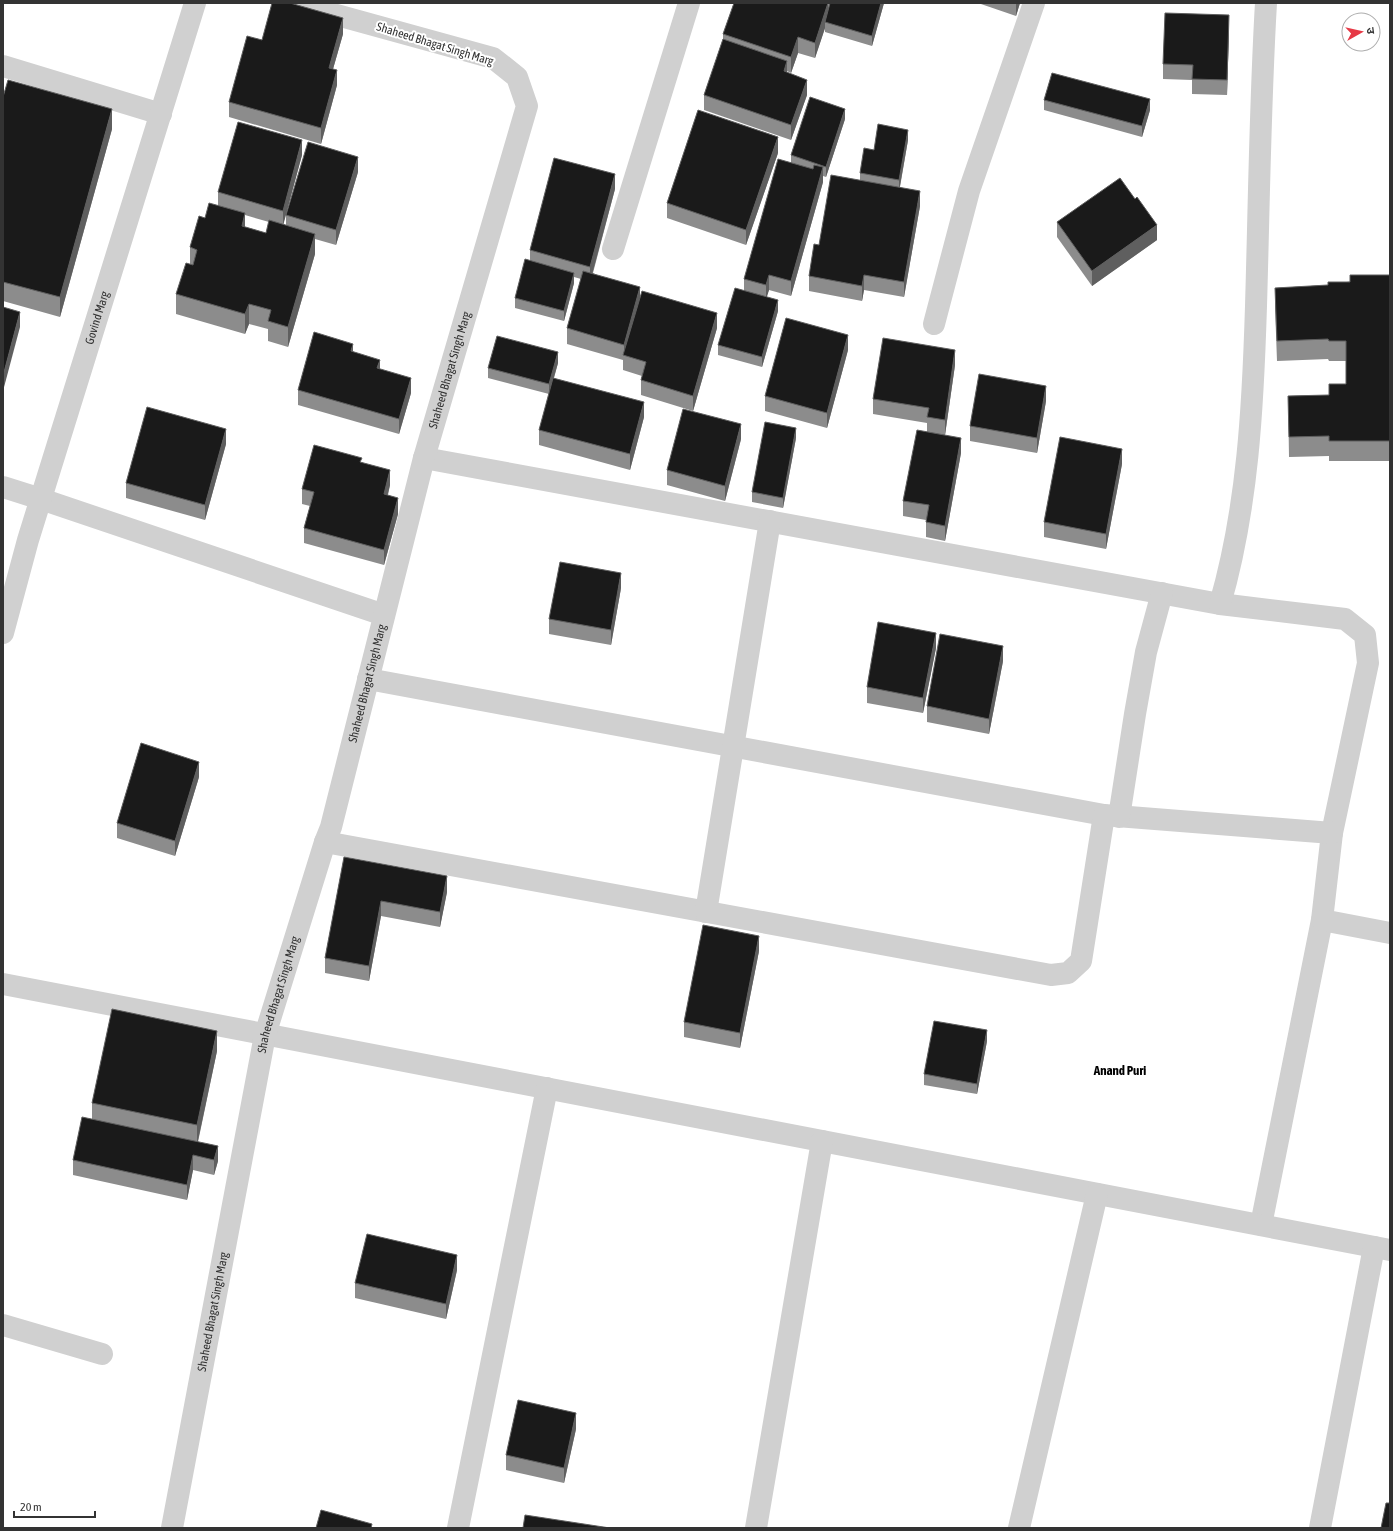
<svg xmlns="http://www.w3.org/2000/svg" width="1393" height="1531" font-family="'Asap Condensed','Noto Sans Devanagari',sans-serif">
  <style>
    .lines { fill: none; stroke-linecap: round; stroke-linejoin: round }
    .minor { stroke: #d0d0d0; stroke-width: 22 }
    .wall { fill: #8c8c8c; fill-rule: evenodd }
    .shaded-wall { fill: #5f5f5f }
    .building { fill: #1a1a1a; stroke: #5f5f5f }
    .labels { text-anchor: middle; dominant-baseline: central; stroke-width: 4; stroke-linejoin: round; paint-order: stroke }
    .street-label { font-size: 12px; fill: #333; stroke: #fff }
    .neighbourhood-label { font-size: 13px; font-weight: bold; fill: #000; stroke: #fff }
  </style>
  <rect width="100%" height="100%" fill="#fff"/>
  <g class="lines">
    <g class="minor">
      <path d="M 3,66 L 161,114"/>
      <path d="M 613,249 L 689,3"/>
      <path d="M 934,324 L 969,191 L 1034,3"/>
      <path d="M 424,458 L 1220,604 L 1345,619 L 1365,635 L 1368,663 L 1332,833 L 1322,920 L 1261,1225"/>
      <path d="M 3,487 L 41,499 L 384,615"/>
      <path d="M 1220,604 C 1248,507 1253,406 1256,306 C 1259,205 1260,104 1266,3"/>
      <path id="s1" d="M 3,633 L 28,540 L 195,3"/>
      <path d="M 368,679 L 1104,815 L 1332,833"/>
      <path d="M 1119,817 L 1135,714 L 1146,652 L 1162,593"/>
      <path d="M 325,842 L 1051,975 L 1068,973 L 1081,961 L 1104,815"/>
      <path d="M 706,912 L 770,521"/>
      <path d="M 1322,920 L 1390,933"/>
      <path d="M 3,984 L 1390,1250"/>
      <path d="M 3,1325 L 102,1354"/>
      <path id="s2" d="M 172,1528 L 265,1035 L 325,842 L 331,827 L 424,458 L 527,106 L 517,77 L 493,58 L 293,3"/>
      <path d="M 458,1528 L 547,1088"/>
      <path d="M 756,1528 L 822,1141"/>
      <path d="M 1019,1528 L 1097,1194"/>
      <path d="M 1320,1528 L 1374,1247"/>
    </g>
  </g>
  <g class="wall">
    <path d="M 734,3 L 884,3 L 872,46 L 825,32 L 825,28 L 815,58 L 798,53 L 791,73 L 787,71 L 787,72 L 807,95 L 791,140 L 704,110 L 704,95 L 723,39 L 723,34 Z"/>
    <path d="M 978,3 L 1020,3 L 1016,16 Z"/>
    <path d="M 1229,30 L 1227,95 L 1192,94 L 1192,80 L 1163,79 L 1163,64 Z"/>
    <path d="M 343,34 L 333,69 L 337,85 L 321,144 L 229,117 L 229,102 L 262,40 Z"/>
    <path d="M 3,97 L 112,129 L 60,317 L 3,301 Z"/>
    <path d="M 1044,100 L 1150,110 L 1142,137 L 1044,110 Z"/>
    <path d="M 845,119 L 826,177 L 823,176 L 823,182 L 791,296 L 769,290 L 766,297 L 778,311 L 762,367 L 718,355 L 718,345 L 744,291 L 744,279 L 791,162 L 791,155 Z"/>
    <path d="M 908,140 L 900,187 L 920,206 L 904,297 L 864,290 L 862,301 L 809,291 L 809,276 L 819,245 L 860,180 L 860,173 L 874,150 Z"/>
    <path d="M 778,153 L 746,245 L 667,218 L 667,203 Z"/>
    <path d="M 302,155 L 283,224 L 286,225 L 286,215 L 358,172 L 336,245 L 315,239 L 315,254 L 288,347 L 268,341 L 268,329 L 249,324 L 245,334 L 176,314 L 176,294 L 190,264 L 190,247 L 205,218 L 218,205 L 218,192 ZM 245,215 L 269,222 L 266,233 L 245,227 Z"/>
    <path d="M 615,189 L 593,273 L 640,298 L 717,328 L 693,411 L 641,395 L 641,380 L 642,376 L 623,370 L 623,360 L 567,344 L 567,328 L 581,279 L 574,277 L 574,283 L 564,321 L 515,308 L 515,298 L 530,260 L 530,250 Z"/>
    <path d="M 1135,199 L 1157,240 L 1092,286 L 1057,237 L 1057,222 Z"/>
    <path d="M 1390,275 L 1390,461 L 1329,461 L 1329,456 L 1289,457 L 1288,396 L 1329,395 L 1346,384 L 1346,361 L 1329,361 L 1328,359 L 1277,361 L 1275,307 L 1275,288 L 1328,285 Z"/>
    <path d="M 848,350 L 827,428 L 765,411 L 765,396 Z"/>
    <path d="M 353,352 L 380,369 L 411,393 L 399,434 L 298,405 L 298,390 Z"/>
    <path d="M 558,363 L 554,378 L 644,417 L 630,470 L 539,445 L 539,430 L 549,394 L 488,378 L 488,368 Z"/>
    <path d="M 955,365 L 945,435 L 961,453 L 945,541 L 926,537 L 926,520 L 903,516 L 903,501 L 927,432 L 927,423 L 873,414 L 873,399 Z"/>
    <path d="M 1046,401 L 1037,453 L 970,441 L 970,426 Z"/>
    <path d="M 796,438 L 783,508 L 752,502 L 752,492 Z"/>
    <path d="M 741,439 L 725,501 L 667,485 L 667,470 Z"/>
    <path d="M 226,444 L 205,520 L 126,498 L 126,483 Z"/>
    <path d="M 362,462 L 390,485 L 388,495 L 398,514 L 384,565 L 304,543 L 304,528 L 310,506 L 302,504 L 302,489 Z"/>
    <path d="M 1122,464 L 1106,549 L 1044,537 L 1044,522 Z"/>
    <path d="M 621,588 L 611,645 L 549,634 L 549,619 Z"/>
    <path d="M 936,648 L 923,713 L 867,703 L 867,687 Z"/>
    <path d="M 1003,661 L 989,734 L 927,722 L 927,706 Z"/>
    <path d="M 199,777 L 175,856 L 117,838 L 117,823 Z"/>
    <path d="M 344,857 L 447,892 L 440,927 L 381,916 L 369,981 L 325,973 L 325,958 Z"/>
    <path d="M 759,951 L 740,1048 L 684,1037 L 684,1022 Z"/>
    <path d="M 987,1041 L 977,1094 L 924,1085 L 924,1074 Z"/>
    <path d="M 217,1051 L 198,1142 L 218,1161 L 214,1175 L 193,1170 L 187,1200 L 73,1175 L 73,1160 L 92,1119 L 92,1103 Z"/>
    <path d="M 457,1270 L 446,1319 L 355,1298 L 355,1283 Z"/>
    <path d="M 576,1429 L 564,1483 L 506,1470 L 506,1455 Z"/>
  </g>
  <g class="shaded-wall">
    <path d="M 828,3 L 828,18 L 825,22 L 825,28 L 815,58 L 815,43 Z"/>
    <path d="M 881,3 L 884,3 L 872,46 L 872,36 Z"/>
    <path d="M 1016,3 L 1020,3 L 1016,16 Z"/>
    <path d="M 1229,15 L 1229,30 L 1227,95 L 1227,80 Z"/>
    <path d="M 343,18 L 343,34 L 329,83 L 329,68 Z"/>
    <path d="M 798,37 L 798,53 L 791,73 L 791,57 Z"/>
    <path d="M 787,61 L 787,76 L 784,71 Z"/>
    <path d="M 337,70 L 337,85 L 321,144 L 321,128 Z"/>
    <path d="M 807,80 L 807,95 L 791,140 L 791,125 Z"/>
    <path d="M 1150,99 L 1150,110 L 1142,137 L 1142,126 Z"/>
    <path d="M 112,109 L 112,129 L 60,317 L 60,297 Z"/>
    <path d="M 845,109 L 845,119 L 826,177 L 826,167 Z"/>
    <path d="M 908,130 L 908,140 L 899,191 L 899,180 Z"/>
    <path d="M 778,137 L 778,153 L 746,245 L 746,230 Z"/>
    <path d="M 302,140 L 302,155 L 283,226 L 283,211 Z"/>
    <path d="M 358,157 L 358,172 L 336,245 L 336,230 Z"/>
    <path d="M 823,167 L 823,182 L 791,296 L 791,281 Z"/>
    <path d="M 615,174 L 615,189 L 590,282 L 590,267 Z"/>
    <path d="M 920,191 L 920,206 L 904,297 L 904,282 Z"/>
    <path d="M 245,213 L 245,233 L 242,226 Z"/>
    <path d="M 1157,225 L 1157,240 L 1092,286 L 1092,271 Z"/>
    <path d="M 315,234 L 315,254 L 288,347 L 288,327 Z"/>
    <path d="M 574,273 L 574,283 L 564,321 L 564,311 Z"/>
    <path d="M 769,275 L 769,290 L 766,300 L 766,285 Z"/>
    <path d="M 864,275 L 864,290 L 862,301 L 862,286 Z"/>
    <path d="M 640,287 L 640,302 L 624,355 L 624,345 Z"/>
    <path d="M 778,300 L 778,311 L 762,367 L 762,357 Z"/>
    <path d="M 249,304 L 249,324 L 245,334 L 245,314 Z"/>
    <path d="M 20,312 L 20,327 L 3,391 L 3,376 Z"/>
    <path d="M 717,313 L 717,328 L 693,411 L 693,396 Z"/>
    <path d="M 848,335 L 848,350 L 827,428 L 827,413 Z"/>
    <path d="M 353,344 L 353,359 L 351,351 Z"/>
    <path d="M 955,350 L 955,365 L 945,435 L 945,420 Z"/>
    <path d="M 558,352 L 558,363 L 549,394 L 549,384 Z"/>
    <path d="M 380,360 L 380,375 L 377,368 Z"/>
    <path d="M 411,378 L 411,393 L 399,434 L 399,419 Z"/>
    <path d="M 1046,386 L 1046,401 L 1037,453 L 1037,438 Z"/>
    <path d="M 644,402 L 644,417 L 630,470 L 630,454 Z"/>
    <path d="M 741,424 L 741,439 L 725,501 L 725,486 Z"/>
    <path d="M 796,428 L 796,438 L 783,508 L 783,498 Z"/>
    <path d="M 226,429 L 226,444 L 205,520 L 205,505 Z"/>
    <path d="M 961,438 L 961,453 L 945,541 L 945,526 Z"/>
    <path d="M 1122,449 L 1122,464 L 1106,549 L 1106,534 Z"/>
    <path d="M 390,470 L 390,485 L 384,509 L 384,494 Z"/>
    <path d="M 398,498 L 398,514 L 384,565 L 384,550 Z"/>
    <path d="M 621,573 L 621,588 L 611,645 L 611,630 Z"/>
    <path d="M 936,633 L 936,648 L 923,713 L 923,698 Z"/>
    <path d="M 1003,646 L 1003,661 L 989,734 L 989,719 Z"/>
    <path d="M 199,762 L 199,777 L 175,856 L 175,841 Z"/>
    <path d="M 447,876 L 447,892 L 440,927 L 440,912 Z"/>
    <path d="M 381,901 L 381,916 L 369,981 L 369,966 Z"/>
    <path d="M 759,936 L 759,951 L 740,1048 L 740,1033 Z"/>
    <path d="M 987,1030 L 987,1041 L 977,1094 L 977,1084 Z"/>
    <path d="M 217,1031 L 217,1051 L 197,1145 L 197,1125 Z"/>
    <path d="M 218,1146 L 218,1161 L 214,1175 L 214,1160 Z"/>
    <path d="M 193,1155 L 193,1170 L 187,1200 L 187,1185 Z"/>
    <path d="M 457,1255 L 457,1270 L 446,1319 L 446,1304 Z"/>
    <path d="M 576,1413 L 576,1429 L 564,1483 L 564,1468 Z"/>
  </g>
  <g class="building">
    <path d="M 272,3 L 290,3 L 343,18 L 329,68 L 337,70 L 321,128 L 229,102 L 247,36 L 262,40 Z"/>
    <path d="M 734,3 L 828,3 L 815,43 L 798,37 L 791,57 L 723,34 Z"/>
    <path d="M 830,3 L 881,3 L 872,36 L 825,22 Z"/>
    <path d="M 1165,13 L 1229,15 L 1227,80 L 1192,79 L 1193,65 L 1163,64 Z"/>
    <path d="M 723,39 L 787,61 L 784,71 L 807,80 L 791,125 L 704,95 Z"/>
    <path d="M 1052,73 L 1150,99 L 1142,126 L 1044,100 Z"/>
    <path d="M 8,80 L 112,109 L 60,297 L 3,282 L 3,97 Z"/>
    <path d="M 810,97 L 845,109 L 826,167 L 791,155 Z"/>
    <path d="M 698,110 L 778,137 L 746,230 L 667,203 Z"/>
    <path d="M 238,122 L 302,140 L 283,211 L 218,192 Z"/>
    <path d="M 878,124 L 908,130 L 899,180 L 860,173 L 864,148 L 874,150 Z"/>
    <path d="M 308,142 L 358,157 L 336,230 L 286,215 Z"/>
    <path d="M 554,158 L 615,174 L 590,267 L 530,250 Z"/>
    <path d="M 778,159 L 813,169 L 814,165 L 823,167 L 791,281 L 769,275 L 766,285 L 744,279 Z"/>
    <path d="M 831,175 L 920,191 L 904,282 L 864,275 L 862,286 L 809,276 L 814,244 L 819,245 Z"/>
    <path d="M 1120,178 L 1135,199 L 1137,197 L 1157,225 L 1092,271 L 1057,222 Z"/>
    <path d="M 209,203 L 245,213 L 242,226 L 266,233 L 269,220 L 315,234 L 288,327 L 268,321 L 271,310 L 249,304 L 245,314 L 176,294 L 186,263 L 193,265 L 197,250 L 190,247 L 199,216 L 205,218 Z"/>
    <path d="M 525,259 L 574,273 L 564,311 L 515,298 Z"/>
    <path d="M 583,271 L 640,287 L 624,345 L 567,328 Z"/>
    <path d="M 1350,275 L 1390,275 L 1390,441 L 1329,441 L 1329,436 L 1289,437 L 1288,396 L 1329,395 L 1329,384 L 1346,384 L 1346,341 L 1329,341 L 1328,339 L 1277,341 L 1275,288 L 1328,285 L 1328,282 L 1350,282 Z"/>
    <path d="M 735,288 L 778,300 L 762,357 L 718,345 Z"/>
    <path d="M 642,291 L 717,313 L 693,396 L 641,380 L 646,362 L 623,355 Z"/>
    <path d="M 3,307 L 20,312 L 3,376 Z"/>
    <path d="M 786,318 L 848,335 L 827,413 L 765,396 Z"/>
    <path d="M 314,332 L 353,344 L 351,351 L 380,360 L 377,368 L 411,378 L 399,419 L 298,390 Z"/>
    <path d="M 497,336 L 558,352 L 549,384 L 488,368 Z"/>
    <path d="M 883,338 L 955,350 L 945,420 L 927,417 L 929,408 L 873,399 Z"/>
    <path d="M 979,374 L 1046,386 L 1037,438 L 970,426 Z"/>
    <path d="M 553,378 L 644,402 L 630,454 L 539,430 Z"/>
    <path d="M 147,407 L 226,429 L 205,505 L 126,483 Z"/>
    <path d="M 683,409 L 741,424 L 725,486 L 667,470 Z"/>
    <path d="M 765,422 L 796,428 L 783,498 L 752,492 Z"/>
    <path d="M 917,430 L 961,438 L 945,526 L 926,522 L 929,505 L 903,501 Z"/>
    <path d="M 1060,437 L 1122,449 L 1106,534 L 1044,522 Z"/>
    <path d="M 314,445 L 362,458 L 360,462 L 390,470 L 384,494 L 398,498 L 384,550 L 304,528 L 314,492 L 302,489 Z"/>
    <path d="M 560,562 L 621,573 L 611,630 L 549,619 Z"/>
    <path d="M 878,622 L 936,633 L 923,698 L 867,687 Z"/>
    <path d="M 940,634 L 1003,646 L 989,719 L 927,706 Z"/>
    <path d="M 141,743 L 199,762 L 175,841 L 117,823 Z"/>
    <path d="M 344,857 L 447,876 L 440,912 L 381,901 L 369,966 L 325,958 Z"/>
    <path d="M 703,925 L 759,936 L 740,1033 L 684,1022 Z"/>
    <path d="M 112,1009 L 217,1031 L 197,1125 L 92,1103 Z"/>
    <path d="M 934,1021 L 987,1030 L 977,1084 L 924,1074 Z"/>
    <path d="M 82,1117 L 218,1146 L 214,1160 L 193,1155 L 187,1185 L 73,1160 Z"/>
    <path d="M 367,1234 L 457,1255 L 446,1304 L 355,1283 Z"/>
    <path d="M 518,1400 L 576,1413 L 564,1468 L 506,1455 Z"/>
    <path d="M 1386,1503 L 1390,1503 L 1390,1528 L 1381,1528 Z"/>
    <path d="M 321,1510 L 372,1524 L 371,1528 L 316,1528 Z"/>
    <path d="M 525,1515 L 610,1528 L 523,1528 Z"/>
  </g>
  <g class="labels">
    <g class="street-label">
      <text transform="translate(435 44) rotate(17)">Shaheed Bhagat Singh Marg</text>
      <text stroke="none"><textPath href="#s1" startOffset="329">Govind Marg</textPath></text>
      <text stroke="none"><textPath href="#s2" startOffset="1192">Shaheed Bhagat Singh Marg</textPath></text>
      <text stroke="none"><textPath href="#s2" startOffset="868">Shaheed Bhagat Singh Marg</textPath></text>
      <text stroke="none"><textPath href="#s2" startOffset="544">Shaheed Bhagat Singh Marg</textPath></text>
      <text stroke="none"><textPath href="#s2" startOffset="220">Shaheed Bhagat Singh Marg</textPath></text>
    </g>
    <g class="neighbourhood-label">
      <text x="1120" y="1070">Anand Puri</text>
    </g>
  </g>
  <rect width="1393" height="1531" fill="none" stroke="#333333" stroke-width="8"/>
  <g transform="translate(1361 32) rotate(82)"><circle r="19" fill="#ffffff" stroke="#adadad"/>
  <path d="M0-3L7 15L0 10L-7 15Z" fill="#e63946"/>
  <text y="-6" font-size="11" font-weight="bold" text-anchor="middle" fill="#333333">उ</text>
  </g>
  <path d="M14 1511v6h81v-6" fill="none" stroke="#333333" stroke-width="2"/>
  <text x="20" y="1511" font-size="12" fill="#333333" stroke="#ffffff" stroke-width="3" paint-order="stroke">20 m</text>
</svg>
